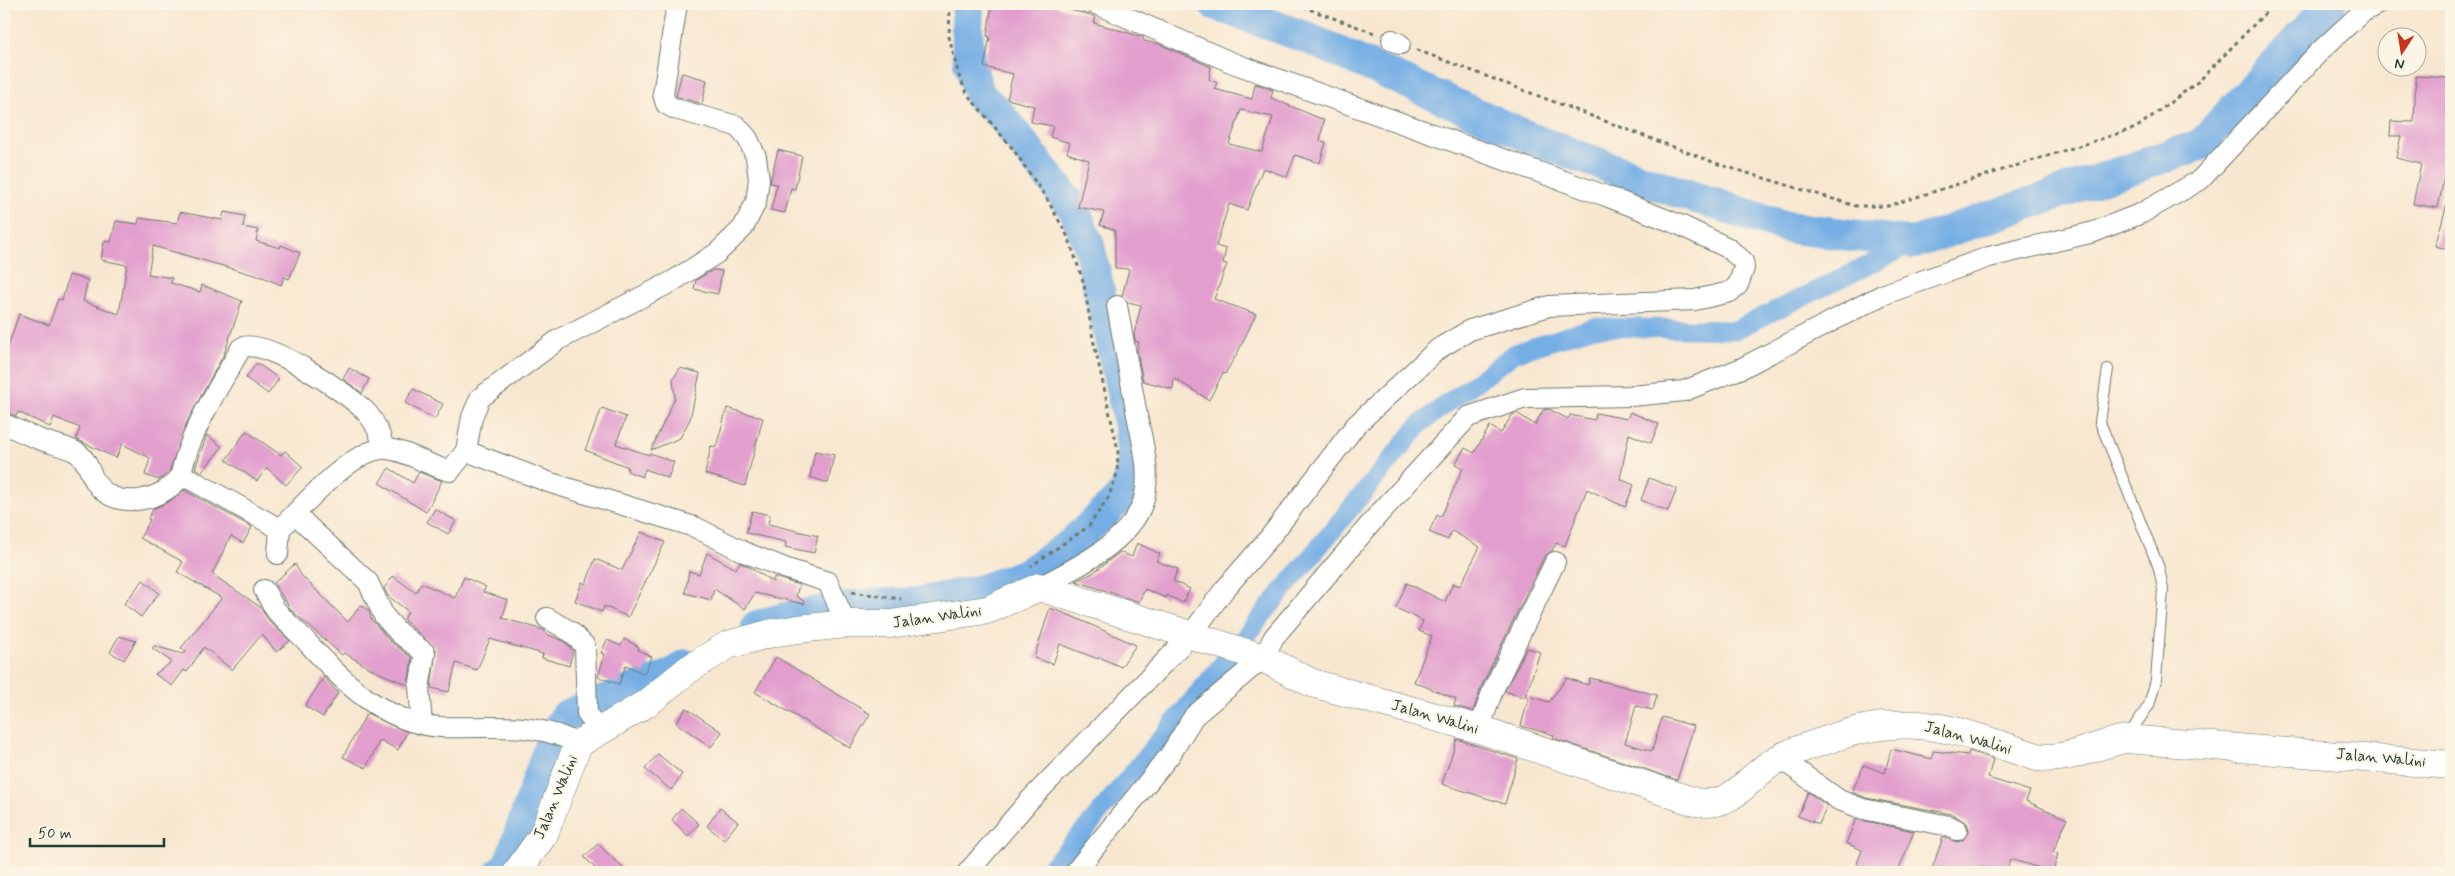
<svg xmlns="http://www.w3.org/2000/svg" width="2455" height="876" font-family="Mynerve,sans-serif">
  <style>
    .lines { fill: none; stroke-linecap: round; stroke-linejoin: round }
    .canal { stroke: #75aee5; stroke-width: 19 }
    .river { stroke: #75aee5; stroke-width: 32 }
    .building { fill: #e29fce; fill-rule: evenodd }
    .lane-casing { stroke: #6b786b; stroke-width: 12 }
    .street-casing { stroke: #6b786b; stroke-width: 22 }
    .secondary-casing { stroke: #6b786b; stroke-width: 29 }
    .path { stroke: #6b786b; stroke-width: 3; stroke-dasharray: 4 4; stroke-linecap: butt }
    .lane { stroke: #fff; stroke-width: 10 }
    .street { stroke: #fff; stroke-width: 20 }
    .secondary { stroke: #fff; stroke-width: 28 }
    .labels { text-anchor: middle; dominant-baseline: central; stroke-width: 4; stroke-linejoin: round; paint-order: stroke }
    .street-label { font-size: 16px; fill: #1f3d34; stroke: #fcf5e5 }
  </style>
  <rect width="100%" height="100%" fill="#fcf5e5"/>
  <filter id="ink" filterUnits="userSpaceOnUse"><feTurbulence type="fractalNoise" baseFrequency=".02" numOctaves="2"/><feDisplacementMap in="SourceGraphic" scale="10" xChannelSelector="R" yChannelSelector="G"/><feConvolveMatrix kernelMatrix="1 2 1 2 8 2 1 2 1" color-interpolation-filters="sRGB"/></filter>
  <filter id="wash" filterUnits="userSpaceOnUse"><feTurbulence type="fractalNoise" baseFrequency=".0096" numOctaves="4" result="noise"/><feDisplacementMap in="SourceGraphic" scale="20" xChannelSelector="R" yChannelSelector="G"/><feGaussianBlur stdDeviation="1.12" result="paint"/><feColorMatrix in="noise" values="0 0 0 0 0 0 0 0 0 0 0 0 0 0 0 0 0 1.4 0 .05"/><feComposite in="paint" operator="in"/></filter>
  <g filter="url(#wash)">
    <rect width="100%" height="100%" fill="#f8e7d0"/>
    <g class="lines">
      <path class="canal" d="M 1046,872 L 1091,823 L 1421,423 L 1515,353 L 1594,327 L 1735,330 L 1914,243"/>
      <g class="river">
        <path d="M 1214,4 L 1307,38 L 1540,142 L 1669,189 L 1786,227 L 1914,243 L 2200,145 L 2330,4"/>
        <path d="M 757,626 L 790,617 L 858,605 L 919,603 L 982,590 L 1026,574 L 1071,544 L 1126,492 L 1133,460 L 1130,426 L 1089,246 L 1075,210 L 999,113 L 980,96 L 969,62 L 967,28 L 968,4"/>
        <path d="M 501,872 L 508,868 L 554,733 L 567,715 L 671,675 L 686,665"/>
      </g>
    </g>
    <g id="blocks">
      <g class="building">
        <path d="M 992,4 L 1058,4 L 1057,7 L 1091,15 L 1096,17 L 1094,23 L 1143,37 L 1144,41 L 1159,44 L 1211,67 L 1209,79 L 1217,83 L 1214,89 L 1252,99 L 1255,84 L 1260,85 L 1273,90 L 1271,98 L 1324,120 L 1320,141 L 1326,142 L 1320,163 L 1295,155 L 1287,177 L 1263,168 L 1247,210 L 1229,204 L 1216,246 L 1226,249 L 1223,263 L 1227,264 L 1214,299 L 1256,314 L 1239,350 L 1225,374 L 1223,373 L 1209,400 L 1174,378 L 1173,389 L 1143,381 L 1137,351 L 1139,342 L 1136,342 L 1134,335 L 1141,305 L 1128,302 L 1122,296 L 1129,269 L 1115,268 L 1115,230 L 1100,225 L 1104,212 L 1078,207 L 1089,160 L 1067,153 L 1070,143 L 1050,137 L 1053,126 L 1031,122 L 1034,106 L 1007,99 L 1013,74 L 984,67 L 990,37 L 987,36 ZM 1241,110 L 1273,117 L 1262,152 L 1229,144 Z"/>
        <path d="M 682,73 L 707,80 L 702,104 L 676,96 Z"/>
        <path d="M 2416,76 L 2451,78 L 2451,169 L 2446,168 L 2438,208 L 2413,204 L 2421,164 L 2396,158 L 2401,136 L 2390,136 L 2391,121 L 2414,122 Z"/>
        <path d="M 778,150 L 802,156 L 795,189 L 791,188 L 785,213 L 771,210 L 777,184 L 770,183 L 771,178 Z"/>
        <path d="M 2447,204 L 2451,205 L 2451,250 L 2435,246 Z"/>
        <path d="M 180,212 L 222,220 L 224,212 L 245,216 L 243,227 L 258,230 L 256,241 L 280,248 L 281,245 L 300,253 L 289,279 L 284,277 L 281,285 L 265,278 L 153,246 L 148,274 L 172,278 L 171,283 L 200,292 L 202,285 L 242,301 L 224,354 L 187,422 L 169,472 L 159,480 L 145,475 L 150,458 L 122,444 L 116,458 L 76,439 L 80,428 L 54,417 L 50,427 L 18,412 L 16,416 L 4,411 L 4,359 L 19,314 L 49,325 L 58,299 L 62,300 L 69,275 L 88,280 L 83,301 L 119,314 L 127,265 L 101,260 L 104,241 L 111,242 L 116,221 L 138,224 L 139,218 L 177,223 Z"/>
        <path d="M 713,270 L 722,271 L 718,294 L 694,289 L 696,280 Z"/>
        <path d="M 257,363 L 279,379 L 268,394 L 246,378 Z"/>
        <path d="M 349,368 L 369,379 L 362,393 L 343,379 Z"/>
        <path d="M 680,368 L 700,373 L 690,419 L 680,438 L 651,450 L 675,398 L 673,379 Z"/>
        <path d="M 413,389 L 443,404 L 435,419 L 405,403 Z"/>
        <path d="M 602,408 L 626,417 L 616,444 L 649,455 L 650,453 L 674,462 L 668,478 L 645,469 L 642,477 L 627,471 L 628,467 L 585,450 Z"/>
        <path d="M 727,408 L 763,418 L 745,486 L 705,474 L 711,446 L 716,447 Z"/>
        <path d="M 1549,409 L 1568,419 L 1570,415 L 1595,420 L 1596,413 L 1627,419 L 1630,412 L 1659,424 L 1651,443 L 1629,434 L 1620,479 L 1634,485 L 1625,507 L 1587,489 L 1565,546 L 1556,543 L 1552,551 L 1544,557 L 1482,685 L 1473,711 L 1454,706 L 1456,699 L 1414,682 L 1432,636 L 1419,631 L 1423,621 L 1396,608 L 1407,583 L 1445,602 L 1453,583 L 1460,586 L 1480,547 L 1452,531 L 1448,540 L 1429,532 L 1437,515 L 1441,517 L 1463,468 L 1455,464 L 1465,448 L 1474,453 L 1490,426 L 1501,433 L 1512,415 L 1517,413 L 1535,425 L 1543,410 Z"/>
        <path d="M 246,431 L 281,455 L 285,451 L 303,467 L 286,485 L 267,468 L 257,481 L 226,460 Z"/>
        <path d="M 207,435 L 222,447 L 202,472 L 195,468 Z"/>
        <path d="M 815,451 L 834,455 L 828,483 L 810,477 Z"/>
        <path d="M 389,468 L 413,483 L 419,472 L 442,481 L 426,512 L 379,483 Z"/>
        <path d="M 1649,478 L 1677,489 L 1668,511 L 1641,500 Z"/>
        <path d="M 184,490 L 252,527 L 243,543 L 231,536 L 212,574 L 260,607 L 269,621 L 290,641 L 276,652 L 262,634 L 232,670 L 204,647 L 187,672 L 184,670 L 172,686 L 155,674 L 172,662 L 152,648 L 154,646 L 183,654 L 186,652 L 181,648 L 222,598 L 177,572 L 183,562 L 140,538 L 150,520 L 148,519 L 153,509 L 170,501 Z"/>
        <path d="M 435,509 L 456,521 L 448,534 L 427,522 Z"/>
        <path d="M 752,511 L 770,515 L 768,524 L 818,536 L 814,553 L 785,547 L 786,542 L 746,533 Z"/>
        <path d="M 641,532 L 665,542 L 628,617 L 604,606 L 602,612 L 575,601 L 582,582 L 586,584 L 595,559 L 622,570 Z"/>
        <path d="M 1137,543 L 1160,554 L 1156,561 L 1178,569 L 1173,581 L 1190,589 L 1183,603 L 1167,595 L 1166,598 L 1145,589 L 1139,602 L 1076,581 L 1093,573 L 1120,552 L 1132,557 Z"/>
        <path d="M 707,553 L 736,569 L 739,563 L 746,565 L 773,582 L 774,577 L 799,585 L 796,596 L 805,602 L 804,604 L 755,593 L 745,609 L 714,589 L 711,600 L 685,593 L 689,571 L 699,574 Z"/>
        <path d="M 295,564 L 301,575 L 348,622 L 361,605 L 369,611 L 371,619 L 390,641 L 412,658 L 408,685 L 375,671 L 344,653 L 342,655 L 291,610 L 274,583 Z"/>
        <path d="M 393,576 L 416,593 L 421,583 L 455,598 L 464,577 L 486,587 L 483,592 L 508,600 L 502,618 L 544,630 L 546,634 L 564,641 L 573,651 L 569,666 L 542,658 L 543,654 L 490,639 L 477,670 L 456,663 L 449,692 L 431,688 L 436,649 L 404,620 L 408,611 L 388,596 L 384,588 Z"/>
        <path d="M 143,580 L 159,593 L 141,617 L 124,604 Z"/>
        <path d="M 1050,608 L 1069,615 L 1136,645 L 1121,667 L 1099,657 L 1098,659 L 1060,644 L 1053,664 L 1034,658 Z"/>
        <path d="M 119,636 L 136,641 L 124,660 L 110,652 Z"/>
        <path d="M 624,639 L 639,647 L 638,650 L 652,657 L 644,674 L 626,665 L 619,684 L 598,677 L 605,654 L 601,653 L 607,640 L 621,646 Z"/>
        <path d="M 1527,648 L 1540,652 L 1525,698 L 1505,691 Z"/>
        <path d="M 776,657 L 870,714 L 850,748 L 755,692 Z"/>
        <path d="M 324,677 L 338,693 L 323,717 L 305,706 Z"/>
        <path d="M 1567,678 L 1588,685 L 1590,678 L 1657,695 L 1653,710 L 1636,706 L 1625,743 L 1652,751 L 1662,717 L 1694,726 L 1677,780 L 1553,738 L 1554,735 L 1521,726 L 1529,696 L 1549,702 Z"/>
        <path d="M 686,708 L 722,732 L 711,747 L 676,723 Z"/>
        <path d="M 367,713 L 407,732 L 398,750 L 380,740 L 366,768 L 343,757 Z"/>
        <path d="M 1457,739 L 1518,759 L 1505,804 L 1442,784 Z"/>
        <path d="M 1891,749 L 1932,759 L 1933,751 L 1968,755 L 1969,751 L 1993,759 L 1988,778 L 2030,791 L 2026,801 L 2067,819 L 2053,852 L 2058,854 L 2053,872 L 2010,859 L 2007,872 L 1979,867 L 1978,872 L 1931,872 L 1943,837 L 1957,842 L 1963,840 L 1969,830 L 1967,823 L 1952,814 L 1866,798 L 1852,792 L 1864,765 L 1885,773 Z"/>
        <path d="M 658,754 L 682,774 L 671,790 L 645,769 Z"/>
        <path d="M 1808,792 L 1827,806 L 1819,824 L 1798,816 Z"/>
        <path d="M 681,808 L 699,824 L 688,836 L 672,820 Z"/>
        <path d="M 720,808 L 738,822 L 724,840 L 707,826 Z"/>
        <path d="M 1856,819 L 1914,831 L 1898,872 L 1854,872 L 1862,850 L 1846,843 Z"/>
        <path d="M 598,844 L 627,872 L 599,872 L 584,857 Z"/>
      </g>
    </g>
  </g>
  <g filter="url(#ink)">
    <use href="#blocks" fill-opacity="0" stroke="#6b786b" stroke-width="1"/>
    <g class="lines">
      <defs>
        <path id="lane" d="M 2108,369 L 2100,422 L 2159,568 L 2163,590 L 2156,680 L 2149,705 L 2128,736"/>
        <g id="street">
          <path d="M 1392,40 L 1400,44"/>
          <path d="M 4,424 C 16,429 27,435 39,439 C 51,444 65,446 76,452 C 90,460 89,478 101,489 C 123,510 162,499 180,478 L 190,479 L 280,529"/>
          <path d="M 466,451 L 472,417 L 480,398 L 558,340 L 673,281 L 717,253 L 743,228 L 756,202 L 759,179 L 756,157 L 748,139 L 737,126 L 675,109 L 666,104 L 663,94 L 677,4"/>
          <path d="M 180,478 C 189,431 218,390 241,348 C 262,335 353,396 368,414 C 377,425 381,436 384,449"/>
          <path d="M 295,514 L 368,582 L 384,616 L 399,633 L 425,653 L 419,688 L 422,723"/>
          <path d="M 278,554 L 280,529 C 302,507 352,448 385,449 C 407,450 428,466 450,471 L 466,451 L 551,483 L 695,527 L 744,552 L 790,570 L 828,582 L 846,624"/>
          <path d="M 1039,587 C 1074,569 1130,542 1143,502 C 1153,470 1140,436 1135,404 C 1129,372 1123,339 1117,306"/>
          <path d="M 264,590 C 268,596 271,603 275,609 C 284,621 297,631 307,642 C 343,682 383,723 441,727 C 487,729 536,720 578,744"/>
          <path d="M 547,618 L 571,632 L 585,646 L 587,713 L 597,731"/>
          <path d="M 1479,729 L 1493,690 L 1555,562"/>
          <path d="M 1780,758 L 1839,800 L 1863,809 L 1949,826 L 1957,830"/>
          <path d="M 968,872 L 1028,802 L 1190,636 L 1224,590 L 1270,537 L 1356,425 L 1438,349 L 1470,330 L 1549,306 L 1695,300 L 1730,292 L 1738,285 L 1744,268 L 1743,261 L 1728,248 L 1680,225 L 1606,196 L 1233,63 L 1096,4"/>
          <path d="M 1075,872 L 1170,755 L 1194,716 L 1263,658 L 1274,637 L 1378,515 L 1468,417 L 1525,398 L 1631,396 L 1684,391 L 1742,368 L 1882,295 L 1989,257 L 2094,232 L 2142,213 L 2200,180 L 2319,52 L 2361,13 L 2378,4"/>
        </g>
        <path id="secondary" d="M 517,872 L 544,834 L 578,744 L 647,703 L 689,669 L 728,645 L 772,633 L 798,629 L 846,624 L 890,624 L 987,610 L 1039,587 L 1263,658 L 1312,683 L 1479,729 L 1695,802 C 1736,809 1745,777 1778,759 C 1792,751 1808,746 1824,741 C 1911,708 1954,730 2037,757 C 2069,762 2095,744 2126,739 L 2451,765"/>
      </defs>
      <use href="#lane" class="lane-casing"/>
      <use href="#street" class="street-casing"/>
      <use href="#secondary" class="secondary-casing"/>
      <g class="path">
        <path d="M 950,4 L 949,37 L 959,76 L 967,94 L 1013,149 L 1047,199 L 1069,239 L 1084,284 L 1093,339 L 1118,450 L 1117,474 L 1108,498 L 1089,526 L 1031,566"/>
        <path d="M 1295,4 L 1377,34"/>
        <path d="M 1417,50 L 1721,165 L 1856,206 L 1888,206 L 2136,128 L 2199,81 L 2274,4"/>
        <path d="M 852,592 L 901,599"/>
      </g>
      <use href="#lane" class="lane"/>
      <use href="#street" class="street"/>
      <use href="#secondary" class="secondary"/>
    </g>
  </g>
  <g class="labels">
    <g class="street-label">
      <text transform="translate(937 617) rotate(-8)">Jalan Walini</text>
      <text transform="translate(1435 717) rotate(16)">Jalan Walini</text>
      <text transform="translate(1968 738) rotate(15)">Jalan Walini</text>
      <text transform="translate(2381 758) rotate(5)">Jalan Walini</text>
      <text transform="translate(556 797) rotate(-67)">Jalan Walini</text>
    </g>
  </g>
  <rect width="2455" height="876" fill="none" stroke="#fcf5e5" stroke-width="20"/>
  <g transform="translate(2402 52) rotate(192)"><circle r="24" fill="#fcf5e5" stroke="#a4ab9e"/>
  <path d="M0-4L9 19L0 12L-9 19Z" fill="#c8321e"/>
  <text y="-8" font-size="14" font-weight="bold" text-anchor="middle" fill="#1f3d34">N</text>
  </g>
  <path d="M30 838v8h134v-8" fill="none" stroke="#1f3d34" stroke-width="2.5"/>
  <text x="38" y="838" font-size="15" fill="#1f3d34" stroke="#fcf5e5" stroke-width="4" paint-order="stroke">50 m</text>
</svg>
